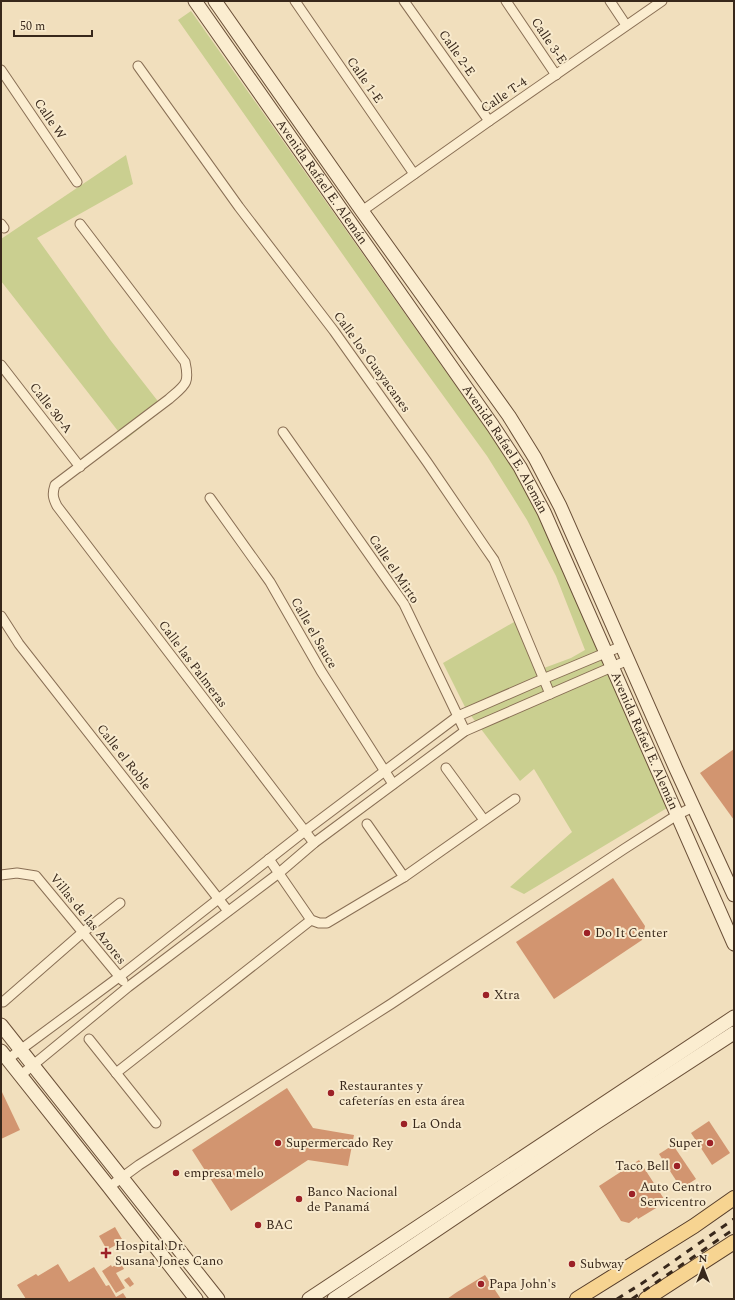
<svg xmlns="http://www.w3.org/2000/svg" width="735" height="1300" font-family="Spectral,serif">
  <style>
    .green { fill: #cacf90 }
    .building { fill: #d29570 }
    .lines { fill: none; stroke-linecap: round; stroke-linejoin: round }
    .street-casing { stroke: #896f55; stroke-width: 11 }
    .secondary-casing { stroke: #6b5038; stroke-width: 15 }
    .primary-casing { stroke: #563d2a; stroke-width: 16 }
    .street { stroke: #fbedd0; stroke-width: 9 }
    .secondary { stroke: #fbedd0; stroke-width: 13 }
    .primary { stroke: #f7d491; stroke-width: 14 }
    .rail { stroke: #38281b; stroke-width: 3; stroke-dasharray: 7 7; stroke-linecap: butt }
    .poi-dot { fill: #9c2127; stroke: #f8eacd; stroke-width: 1.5 }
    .labels { text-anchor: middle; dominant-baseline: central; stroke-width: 4; stroke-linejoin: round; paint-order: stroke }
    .street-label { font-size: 13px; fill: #38281b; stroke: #f8eacd }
    .poi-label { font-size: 13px; fill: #38281b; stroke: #f8eacd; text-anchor: start }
  </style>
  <rect width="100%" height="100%" fill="#f1dfbd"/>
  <g class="green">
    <path d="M 191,11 L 519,475 L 543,520 L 667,808 L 524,894 L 510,887 L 572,832 L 534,769 L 520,781 L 466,709 L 443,663 L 521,618 L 544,668 L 571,658 L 585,650 L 556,576 L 527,520 L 487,456 L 405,343 L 178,20 Z"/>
    <path d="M 126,155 L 133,184 L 37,238 L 111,341 L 164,409 L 125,440 L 1,281 L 1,239 Z"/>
  </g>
  <g class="building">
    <path d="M 734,749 L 734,820 L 700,773 Z"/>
    <path d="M 613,878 L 645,926 L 642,940 L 554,999 L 516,942 Z"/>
    <path d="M 287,1088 L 313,1128 L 354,1135 L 348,1166 L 308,1160 L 231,1211 L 192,1150 Z"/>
    <path d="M 1,1090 L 20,1130 L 1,1139 Z"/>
    <path d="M 709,1121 L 730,1153 L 712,1165 L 691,1133 Z"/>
    <path d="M 673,1145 L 696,1179 L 685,1186 L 679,1185 L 659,1154 Z"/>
    <path d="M 639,1160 L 666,1202 L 638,1219 L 637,1217 L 629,1223 L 621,1221 L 599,1186 Z"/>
    <path d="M 115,1227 L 123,1241 L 107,1250 L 99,1236 Z"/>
    <path d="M 120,1262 L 124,1269 L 116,1273 L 125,1288 L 116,1293 L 102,1271 L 111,1265 L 112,1267 Z"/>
    <path d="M 58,1264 L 69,1282 L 94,1267 L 106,1286 L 109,1285 L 116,1297 L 123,1293 L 127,1299 L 26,1299 L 17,1285 L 36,1274 L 38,1276 Z"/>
    <path d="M 485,1275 L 501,1299 L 447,1299 L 457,1292 Z"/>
    <path d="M 129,1277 L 134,1284 L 130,1287 L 124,1280 Z"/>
  </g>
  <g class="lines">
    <defs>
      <g id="street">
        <path d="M 295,1 L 414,174"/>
        <path d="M 404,1 L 489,121"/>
        <path d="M 506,1 L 556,75"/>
        <path d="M 610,1 L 626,25"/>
        <path d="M 138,66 L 239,207 L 334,331 L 427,462 L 487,550 L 494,560 L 550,694"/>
        <path d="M 1,70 L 77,182"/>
        <path d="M 362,211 L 489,121 L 662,1"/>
        <path d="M 1,224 L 4,228"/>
        <path d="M 80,224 L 185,362 C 190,384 185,385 169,399 L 55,485 C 52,494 53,498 57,506 L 314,843"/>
        <path d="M 1,365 L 80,467"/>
        <path d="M 283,432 L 404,604 L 465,731"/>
        <path d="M 210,498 L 270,582 L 321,671 L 393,784"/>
        <path d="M 1,616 L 19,644 L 228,911"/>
        <path d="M 446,768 L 484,820"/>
        <path d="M 367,824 L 404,877"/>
        <path d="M 269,859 L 311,920 L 319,923 L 327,923 L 404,877 L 515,799"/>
        <path d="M 1,875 L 17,873 L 36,876 L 123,981"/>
        <path d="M 3,1002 L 82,933 L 120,903"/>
        <path d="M 89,1039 L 156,1123"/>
        <path d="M 8,1059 L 119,977 L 305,831 L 458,716 L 543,679 L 622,646"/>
        <path d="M 116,1073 L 311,920"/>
        <path d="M 21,1075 L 128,987 L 279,873 L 314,843 L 465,731 L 628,660"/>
        <path d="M 109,1187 L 139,1165 L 391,1004 L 624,849 L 677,815 L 693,807"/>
      </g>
      <g id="secondary">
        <path id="s1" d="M 195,1 L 493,426 L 520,467 L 544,512 L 734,944"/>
        <path d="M 215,1 L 362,211 L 509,416 L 535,458 L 560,506 L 676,769 L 734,895"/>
        <path d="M 1,1025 L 218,1299"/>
        <path d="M 1,1051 L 109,1187 L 196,1299"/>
        <path d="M 309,1299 L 734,1017"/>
        <path d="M 334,1299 L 594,1124 L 734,1033"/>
      </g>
      <g id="primary">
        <path d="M 577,1299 L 694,1226 L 734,1198"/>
        <path d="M 646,1299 L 734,1242"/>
      </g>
    </defs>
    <use href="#street" class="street-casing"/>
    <use href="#secondary" class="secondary-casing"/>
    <use href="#primary" class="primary-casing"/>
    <use href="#street" class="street"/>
    <use href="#secondary" class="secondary"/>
    <use href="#primary" class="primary"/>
    <g class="rail">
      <path d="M 617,1299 L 641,1284 L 734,1219"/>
      <path d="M 632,1299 L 734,1229"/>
    </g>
  </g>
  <g class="poi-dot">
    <circle cx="587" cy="933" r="4"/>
    <circle cx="486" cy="995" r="4"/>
    <circle cx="331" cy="1093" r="4"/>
    <circle cx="404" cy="1124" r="4"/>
    <circle cx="278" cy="1143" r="4"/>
    <circle cx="710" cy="1143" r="4"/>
    <circle cx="677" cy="1166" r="4"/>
    <circle cx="176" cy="1173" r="4"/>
    <circle cx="632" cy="1194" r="4"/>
    <circle cx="299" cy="1199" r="4"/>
    <circle cx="258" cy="1225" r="4"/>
    <path d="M104 1247h4v4h4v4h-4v4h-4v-4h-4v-4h4z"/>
    <circle cx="572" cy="1264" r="4"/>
    <circle cx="481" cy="1284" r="4"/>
  </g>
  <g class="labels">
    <g class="street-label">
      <text transform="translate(549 41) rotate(56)">Calle 3-E</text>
      <text transform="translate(457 53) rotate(55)">Calle 2-E</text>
      <text transform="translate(365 80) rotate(55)">Calle 1-E</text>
      <text transform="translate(504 95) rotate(-34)">Calle T-4</text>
      <text transform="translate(50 119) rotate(56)">Calle W</text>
      <text stroke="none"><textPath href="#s1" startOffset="221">Avenida Rafael E. Alemán</textPath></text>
      <text transform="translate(372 362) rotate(54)">Calle los Guayacanes</text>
      <text transform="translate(51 408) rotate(52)">Calle 30-A</text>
      <text stroke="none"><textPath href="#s1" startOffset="545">Avenida Rafael E. Alemán</textPath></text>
      <text transform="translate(394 569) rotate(56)">Calle el Mirto</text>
      <text transform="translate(314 633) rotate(60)">Calle el Sauce</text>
      <text transform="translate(193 664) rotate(53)">Calle las Palmeras</text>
      <text stroke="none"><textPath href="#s1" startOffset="869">Avenida Rafael E. Alemán</textPath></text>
      <text transform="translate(124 757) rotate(52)">Calle el Roble</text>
      <text transform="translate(88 919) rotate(51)">Villas de las Azores</text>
    </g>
    <g class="poi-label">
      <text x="595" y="933">Do It Center</text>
      <text x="494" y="995">Xtra</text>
      <text x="339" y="1086">Restaurantes y<tspan x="339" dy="15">cafeterías en esta área</tspan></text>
      <text x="412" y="1124">La Onda</text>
      <text x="286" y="1143">Supermercado Rey</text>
      <text x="702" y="1143" text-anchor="end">Super</text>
      <text x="669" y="1166" text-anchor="end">Taco Bell</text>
      <text x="184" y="1173">empresa melo</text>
      <text x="640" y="1187">Auto Centro<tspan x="640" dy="15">Servicentro</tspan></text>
      <text x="307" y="1192">Banco Nacional<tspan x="307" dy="15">de Panamá</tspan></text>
      <text x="266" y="1225">BAC</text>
      <text x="115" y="1246">Hospital Dr.<tspan x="115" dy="15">Susana Jones Cano</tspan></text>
      <text x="580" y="1264">Subway</text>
      <text x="489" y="1284">Papa John's</text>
    </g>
  </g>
  <rect width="735" height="1300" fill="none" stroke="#38281b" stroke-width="4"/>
  <g transform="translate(703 1268)" stroke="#f8eacd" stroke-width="3" paint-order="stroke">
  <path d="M0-3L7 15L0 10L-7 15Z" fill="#38281b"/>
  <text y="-6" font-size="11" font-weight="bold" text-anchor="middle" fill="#38281b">N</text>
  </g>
  <path d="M14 30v6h78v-6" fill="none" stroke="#38281b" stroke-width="2"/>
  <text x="20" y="30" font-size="12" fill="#38281b" stroke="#f8eacd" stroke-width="3" paint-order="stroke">50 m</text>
</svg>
